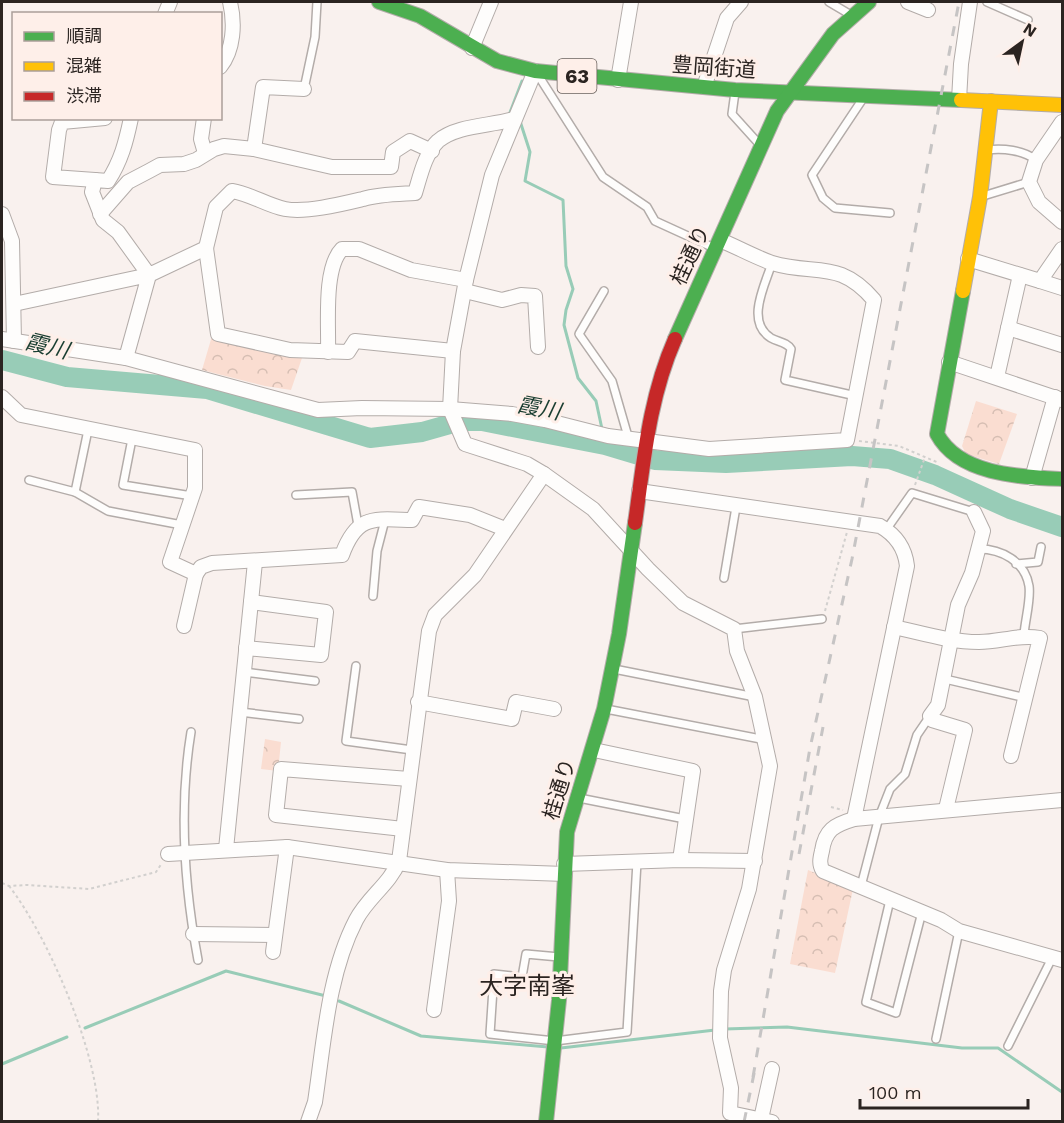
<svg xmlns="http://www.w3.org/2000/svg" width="1064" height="1123" font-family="'Work Sans','Noto Sans JP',sans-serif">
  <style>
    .park { fill: url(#park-crowns) }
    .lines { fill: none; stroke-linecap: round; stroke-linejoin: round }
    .stream { stroke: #98ccb7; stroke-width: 3 }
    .river { stroke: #98ccb7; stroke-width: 20 }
    .lane-casing { stroke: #b3aca9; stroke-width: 10 }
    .street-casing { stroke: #b3aca9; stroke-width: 16 }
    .fast-casing { stroke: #b3aca9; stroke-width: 16 }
    .slow-casing { stroke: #b3aca9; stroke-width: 16 }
    .jam-casing { stroke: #b3aca9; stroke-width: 16 }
    .path { stroke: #d2d0ce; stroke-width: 2; stroke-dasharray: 3 3; stroke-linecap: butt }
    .lane { stroke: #fefdfc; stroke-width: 7 }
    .street { stroke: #fefdfc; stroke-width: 14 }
    .fast { stroke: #4caf50; stroke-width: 14 }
    .slow { stroke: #ffc107; stroke-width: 14 }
    .jam { stroke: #c62828; stroke-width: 14 }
    .rail { stroke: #c6c4c4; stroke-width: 3; stroke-dasharray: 10 10; stroke-linecap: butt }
    .labels { text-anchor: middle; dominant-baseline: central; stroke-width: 6; stroke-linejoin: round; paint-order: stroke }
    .shield { fill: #feefe9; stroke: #6a615d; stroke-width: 1.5 }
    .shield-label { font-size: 20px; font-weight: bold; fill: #2b2421 }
    .street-label { font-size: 21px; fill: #2b2421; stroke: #feefe9 }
    .water-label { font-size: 22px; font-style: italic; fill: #1a3e31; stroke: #feefe9 }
    .quarter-label { font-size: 24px; fill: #2b2421; stroke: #feefe9 }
  </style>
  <defs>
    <pattern id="park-crowns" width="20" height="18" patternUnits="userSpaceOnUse" patternTransform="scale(1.5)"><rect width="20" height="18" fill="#faddd1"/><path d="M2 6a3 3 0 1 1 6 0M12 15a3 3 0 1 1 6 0" fill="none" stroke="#d6beb3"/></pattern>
  </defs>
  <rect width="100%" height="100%" fill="#f9f1ee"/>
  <g class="park">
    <path d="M 212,336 L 260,351 L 302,358 L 291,390 L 265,386 L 202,370 Z"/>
    <path d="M 976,401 L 1017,414 L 999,464 L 966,454 L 962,446 Z"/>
    <path d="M 265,739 L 281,742 L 278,771 L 261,769 Z"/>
    <path d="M 808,870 L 853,889 L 835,973 L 790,964 Z"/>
  </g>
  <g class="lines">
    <g class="stream">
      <path d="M 509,115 L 522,81"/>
      <path d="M 520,121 L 530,152 L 525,181 L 563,200 L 566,266 L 573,289 L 566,310 L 564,325 L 578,378 L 596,401 L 602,429"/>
      <path d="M 339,1001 L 421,1036 L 548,1047"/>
      <path d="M 85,1028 L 226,971 L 326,996"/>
      <path d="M 725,1029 L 787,1027 L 962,1048 L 998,1048 L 1062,1092"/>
      <path d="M 561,1048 L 715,1030"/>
      <path d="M 2,1064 L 67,1037"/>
    </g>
    <path class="river" d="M 2,360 L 67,377 L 207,389 L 370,438 L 422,432 L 461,421 L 482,421 L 605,445 L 655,460 L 726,463 L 852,456 L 890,459 L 935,475 L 1010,509 L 1062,527"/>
    <defs>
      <g id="lane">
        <path d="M 829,2 L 851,15"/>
        <path d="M 987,2 L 1028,20"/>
        <path d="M 538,75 L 603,177 L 647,207 L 655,221 L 714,248"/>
        <path d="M 304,89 L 315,37 L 317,2"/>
        <path d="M 735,92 L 732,114 L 760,145"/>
        <path d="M 862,100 L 812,175 L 823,198 L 835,208 L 890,213"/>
        <path d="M 987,150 C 1003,148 1023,150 1036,160"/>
        <path d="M 983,196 L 1029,182"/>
        <path d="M 772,263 C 765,285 745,322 771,338 C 778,342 787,342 791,349 L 785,380 L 856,396"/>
        <path d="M 604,291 L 579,334 L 612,381 L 629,440"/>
        <path d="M 132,439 L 123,485 L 192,496"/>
        <path d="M 29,480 L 75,492 L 88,430"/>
        <path d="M 75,492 L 108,511 L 182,525"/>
        <path d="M 296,495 L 352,492 L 358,525"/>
        <path d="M 886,530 L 912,493 L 974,512"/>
        <path d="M 979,549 C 1001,549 1025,561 1029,586 C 1031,600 1025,620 1024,635"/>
        <path d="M 1016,564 L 1038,562 L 1041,547"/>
        <path d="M 724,578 L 736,507"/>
        <path d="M 373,596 L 377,551 L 385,520"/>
        <path d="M 734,629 L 822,619"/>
        <path d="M 356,666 L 346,741 L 412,750"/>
        <path d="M 614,669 L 755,697"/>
        <path d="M 244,672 L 315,681"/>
        <path d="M 945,679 L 1026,698"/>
        <path d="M 606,709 L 766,740"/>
        <path d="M 240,712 L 299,719"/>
        <path d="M 191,732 C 179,806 184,885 198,960"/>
        <path d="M 579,798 L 685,819"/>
        <path d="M 861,886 L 879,817 L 890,789 L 905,774 L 917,735 L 930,716"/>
        <path d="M 890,900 L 866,1002 L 896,1013 L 922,912"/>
        <path d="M 559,957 L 526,954 L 522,977 L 494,974 L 490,1034 L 555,1041 L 627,1032 L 637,862"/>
        <path d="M 936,1039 L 959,931"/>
        <path d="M 1008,1046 L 1052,958"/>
      </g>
      <g id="street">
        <path d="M 908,2 L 928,10"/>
        <path d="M 165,14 L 170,2"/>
        <path d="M 472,48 L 491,2"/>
        <path d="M 220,67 C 234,50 235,23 230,2"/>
        <path d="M 535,71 L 492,175 L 466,280 L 453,351 L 450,409 L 465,444 L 527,464 L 544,474 L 593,509 L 648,569 L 683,603 L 734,629 L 737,651 L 755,697 L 770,766 L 749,889 L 724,970 L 721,991 L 720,1038 L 731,1088 L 730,1113 L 772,1122"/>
        <path d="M 618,80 L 631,2"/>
        <path d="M 704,87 L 727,18 L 741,2"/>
        <path d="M 959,100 L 961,64 L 970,2"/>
        <path d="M 131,118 C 126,142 121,161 108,181 L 95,180 L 92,192 L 103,220 L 118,232 L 149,275 L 206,248 L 216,207 L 232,191 C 251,194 266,205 285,209 C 306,213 342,204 363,199 C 379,194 398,194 415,193 C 420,177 425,153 438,141 C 457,125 491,126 514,119"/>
        <path d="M 204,118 L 201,139 L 205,153"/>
        <path d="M 1062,122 L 1036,160 L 1029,182 L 1039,202 L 1062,222"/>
        <path d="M 254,149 L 263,87 L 304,89"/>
        <path d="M 95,180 L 53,177 L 59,130 L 62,122 L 105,118"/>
        <path d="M 2,214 L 12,241 L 14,341"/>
        <path d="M 100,214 L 128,182 L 149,171 L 160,165 L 184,164 L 196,160 L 214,149 L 224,146 L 254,149 L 332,167 L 391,167 L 393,152 L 410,141 L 432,151"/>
        <path d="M 206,248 L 218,334 L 290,350 L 348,352 L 355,341 L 453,351"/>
        <path d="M 968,259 L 1040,281 L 1062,249"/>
        <path d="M 1040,281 L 1062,288"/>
        <path d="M 465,291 L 502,300 L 521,295 L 535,296 L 538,347"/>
        <path d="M 14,304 L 149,275 L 126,358"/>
        <path d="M 1008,328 L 1062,345"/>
        <path d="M 2,339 L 126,358 L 318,410 L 362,408 L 450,409 L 512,414 L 545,420 L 608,436 L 709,449 L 847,440 L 874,300 C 839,259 816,276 772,263 C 755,257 737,247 720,240"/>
        <path d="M 328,352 C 329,326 323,268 342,249 L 359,249 L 411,270 L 466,280"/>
        <path d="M 949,362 L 1062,400"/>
        <path d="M 997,377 L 1020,275"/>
        <path d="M 2,397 L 21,415 L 195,450 L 195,488 L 170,562 L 196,574 L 201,567 L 212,563 L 342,555 C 357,514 374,519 412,520 L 419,507 L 470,515 L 505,529"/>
        <path d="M 1032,478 L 1055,397"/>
        <path d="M 639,491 L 880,526 C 896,535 905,548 907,566 L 854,819"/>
        <path d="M 184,626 L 196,574"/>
        <path d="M 894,627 C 922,633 950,642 979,642 C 1000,642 1019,634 1040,638 L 1011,756"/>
        <path d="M 246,648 L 321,655 L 326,612 L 251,602"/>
        <path d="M 418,702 L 512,719 L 516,702 L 554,709"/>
        <path d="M 594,750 L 693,771 L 680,860"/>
        <path d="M 1062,800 L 854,819 C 834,825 825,830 822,851 C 820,859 819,864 823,871 L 941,920 L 959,931 L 1062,960"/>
        <path d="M 946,809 L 965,730 L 932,720 L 930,716 L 938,705 L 958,605 L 972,573 L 983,531 L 974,512"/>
        <path d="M 403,829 L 276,815 L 281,769 L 409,779"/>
        <path d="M 226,849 L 255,562"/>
        <path d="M 168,854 L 287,847 L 447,870 L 565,874"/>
        <path d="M 564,864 L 680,860 L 755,861"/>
        <path d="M 193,934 L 275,935"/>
        <path d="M 273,952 L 287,847"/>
        <path d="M 434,1010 L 449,901 L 447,870"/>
        <path d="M 761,1119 L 772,1069"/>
        <path d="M 308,1122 L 315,1102 C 324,1042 328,974 356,920 C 368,897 390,884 399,861 L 429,631 L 435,615 L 475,575 L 544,474"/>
      </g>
      <g id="fast">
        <path d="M 379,2 L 420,16 L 497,61 L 535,71 L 735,90 L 961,100"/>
        <path d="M 963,291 L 937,434 C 959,475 1020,477 1062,479"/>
        <path d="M 675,339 L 777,111 L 833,34 L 869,2"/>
        <path d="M 546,1122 L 559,1000 L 567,832 L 604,709 L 619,634 L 635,523"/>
      </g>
      <g id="slow">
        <path d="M 961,100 L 1062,105"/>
        <path d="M 963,291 L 980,197 L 991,101"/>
      </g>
      <path id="jam" d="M 635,523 C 644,460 649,398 675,339"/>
    </defs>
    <use href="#lane" class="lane-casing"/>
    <use href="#street" class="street-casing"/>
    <use href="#fast" class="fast-casing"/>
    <use href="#slow" class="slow-casing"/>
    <use href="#jam" class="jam-casing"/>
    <g class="path">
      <path d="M 859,441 L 899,446 L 939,463"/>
      <path d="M 915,485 L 925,457"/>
      <path d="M 825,611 L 847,532"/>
      <path d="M 831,807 L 843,810"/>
      <path d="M 2,883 L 9,886 L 27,885 L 89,889 L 156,872 L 162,863"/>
      <path d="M 9,886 C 47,934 102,1060 98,1122"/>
    </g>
    <use href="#lane" class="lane"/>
    <use href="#street" class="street"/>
    <use href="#fast" class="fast"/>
    <use href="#slow" class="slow"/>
    <use href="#jam" class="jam"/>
    <g class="rail">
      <path d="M 799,854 L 823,727"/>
      <path d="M 753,1077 L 810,748 L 852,559 L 959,2"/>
      <path d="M 744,1122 L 755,1069"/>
    </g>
  </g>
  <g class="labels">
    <rect class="shield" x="557.5" y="59" width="39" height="34" rx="4.5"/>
    <g class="shield-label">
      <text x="577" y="76">63</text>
    </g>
    <g class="street-label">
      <text transform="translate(714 67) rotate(4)">豊岡街道</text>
      <text transform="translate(690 255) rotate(-65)">桂通り</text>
      <text transform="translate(559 789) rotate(-73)">桂通り</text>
    </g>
    <g class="water-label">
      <text transform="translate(47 346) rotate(14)">霞川</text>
      <text transform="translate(539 408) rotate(11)">霞川</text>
    </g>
    <g class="quarter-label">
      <text x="527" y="986">大字南峯</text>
    </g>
  </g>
  <rect width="1064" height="1123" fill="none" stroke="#2b2421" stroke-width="6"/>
  <rect x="12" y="12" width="210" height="108" fill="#feefe9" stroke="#aa9e99" stroke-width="1.5"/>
  <rect x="24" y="32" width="30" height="9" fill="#4caf50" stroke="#aa9e99" stroke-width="1.5"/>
  <text x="66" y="42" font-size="18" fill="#2b2421">順調</text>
  <rect x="24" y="62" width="30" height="9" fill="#ffc107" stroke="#aa9e99" stroke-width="1.5"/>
  <text x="66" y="72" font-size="18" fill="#2b2421">混雑</text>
  <rect x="24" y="92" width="30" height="9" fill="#c62828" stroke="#aa9e99" stroke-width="1.5"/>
  <text x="66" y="102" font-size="18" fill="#2b2421">渋滞</text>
  <g transform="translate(1022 42) rotate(33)" stroke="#feefe9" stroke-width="4.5" paint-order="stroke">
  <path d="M0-4.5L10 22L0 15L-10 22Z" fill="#2b2421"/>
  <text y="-9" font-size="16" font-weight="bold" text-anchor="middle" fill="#2b2421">N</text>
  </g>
  <path d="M860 1099v9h168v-9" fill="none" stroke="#2b2421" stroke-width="3"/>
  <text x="869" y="1099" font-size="18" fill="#2b2421" stroke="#feefe9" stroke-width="4.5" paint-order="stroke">100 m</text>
</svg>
